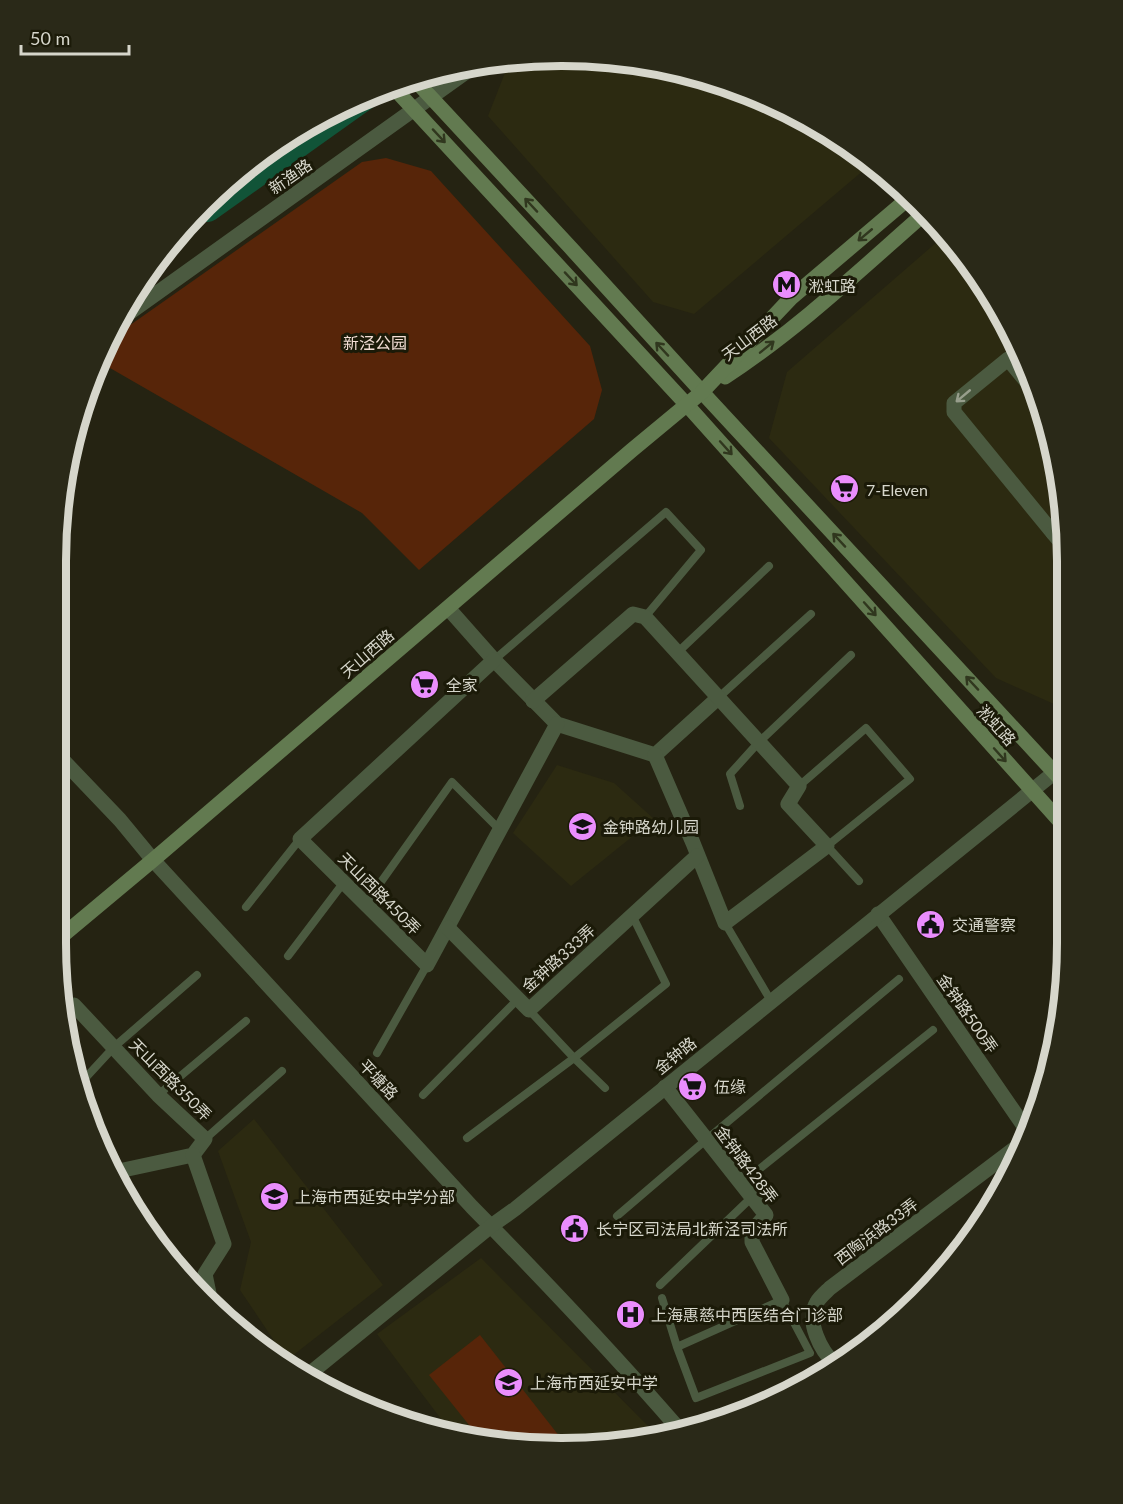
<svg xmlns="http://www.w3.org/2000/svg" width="1123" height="1504" font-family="Lato,'Noto Sans SC',sans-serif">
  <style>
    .built { fill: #2c2a11 }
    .green { fill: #572509 }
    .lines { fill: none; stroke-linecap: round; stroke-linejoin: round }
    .river { stroke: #115438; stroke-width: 26 }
    .service { stroke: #4b5a40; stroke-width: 8 }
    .minor { stroke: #4b5a40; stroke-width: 15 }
    .tertiary { stroke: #4b5a40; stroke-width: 15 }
    .secondary { stroke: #627a50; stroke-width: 15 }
    .oneway { stroke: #30371e }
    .oneway2 { stroke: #979e8c }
    .labels { text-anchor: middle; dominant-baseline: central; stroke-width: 6; stroke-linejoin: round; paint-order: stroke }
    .street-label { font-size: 16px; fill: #d6d6cb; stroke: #1b1a08 }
    .poi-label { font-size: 16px; fill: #d6d6cb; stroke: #1b1a08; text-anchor: start }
    .park-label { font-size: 16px; fill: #f3ded5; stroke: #1b1a08 }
    .rim { fill: none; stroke: #d6d6cb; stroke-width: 8 }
  </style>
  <rect width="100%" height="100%" fill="#252312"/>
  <g class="built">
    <path d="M 529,57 L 628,60 L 724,82 L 815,123 L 871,164 L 694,314 L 653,302 L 488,116 L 510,60 Z"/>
    <path d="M 945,235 L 963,254 L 1029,368 L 1063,495 L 1065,709 L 996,678 L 769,438 L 787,372 Z"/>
    <path d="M 557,765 L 614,783 L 654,819 L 571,886 L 513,833 Z"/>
    <path d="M 254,1119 L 383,1285 L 287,1360 L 240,1290 L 251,1242 L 218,1151 Z"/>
    <path d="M 481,1258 L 652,1430 L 654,1434 L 595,1447 L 463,1439 L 453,1435 L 377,1334 Z"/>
  </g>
  <g class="green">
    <path d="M 386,158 L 431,171 L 590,346 L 602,390 L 594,419 L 419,570 L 362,513 L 103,364 L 116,335 L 362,162 Z"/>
    <path d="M 480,1335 L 567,1446 L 481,1440 L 429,1375 Z"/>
  </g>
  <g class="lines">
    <path class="river" d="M 208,209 L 364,98"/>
    <g class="service">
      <path d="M 1008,359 L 1019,350"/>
      <path d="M 677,653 L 769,566"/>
      <path d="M 494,660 L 666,512 L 701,550 L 645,617"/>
      <path d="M 718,698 L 811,614"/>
      <path d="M 799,786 L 866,728 L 910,779 L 827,846 L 859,881"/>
      <path d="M 740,806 L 730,774 L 758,743 L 851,655"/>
      <path d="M 366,903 L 452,782 L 500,830"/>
      <path d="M 246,907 L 300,839"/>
      <path d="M 725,923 L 771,1001"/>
      <path d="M 288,956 L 344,882"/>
      <path d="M 529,1010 L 574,1058 L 605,1088"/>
      <path d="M 377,1053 L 427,965"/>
      <path d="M 78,1086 L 114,1047 L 197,975"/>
      <path d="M 158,1095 L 246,1021"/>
      <path d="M 423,1095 L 518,999"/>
      <path d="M 467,1138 L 574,1058 L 666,984 L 632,915"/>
      <path d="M 205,1139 L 282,1071"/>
      <path d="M 1016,1152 L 1014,1149 L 1024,1142"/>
      <path d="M 742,1183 L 933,1030"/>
      <path d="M 617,1216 L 707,1139 L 899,979"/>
      <path d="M 660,1285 L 752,1197"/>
      <path d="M 662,1298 L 677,1347 L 696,1398 L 810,1353 L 782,1300 L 677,1347"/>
    </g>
    <g class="minor">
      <path d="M 1036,393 L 1008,359 L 954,403 L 954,412 L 1053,533"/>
      <path d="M 1063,524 L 1053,533 L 1063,545"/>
      <path d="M 448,608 L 494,660 L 557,724 L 655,755 L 718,698"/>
      <path d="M 494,660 L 300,839 L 427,965 L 557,724"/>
      <path d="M 533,701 L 633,614 L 645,617 L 799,786 L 788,804 L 827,846 L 725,923 L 693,843 L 655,755"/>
      <path d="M 878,914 L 1028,1132"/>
      <path d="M 448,928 L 529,1010 L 697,856"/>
      <path d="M 65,1013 L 74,1005 L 158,1095 L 205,1139 L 193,1155 L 114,1172"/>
      <path d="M 665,1087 L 766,1215 L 752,1231 L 752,1242 L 782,1300"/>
      <path d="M 193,1155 L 224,1244 L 205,1274 L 211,1303 L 209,1304"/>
      <path d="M 835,1364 C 821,1351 805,1321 817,1302 C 820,1297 826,1292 830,1288 L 1014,1149"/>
    </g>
    <g class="tertiary">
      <path d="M 125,316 L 476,65"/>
      <path d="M 56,753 L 120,820 L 153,860 L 472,1207 C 543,1279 612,1352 678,1428"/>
      <path d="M 308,1375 L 491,1226 L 515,1209 L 1065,764"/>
    </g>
    <g class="secondary">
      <path d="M 414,79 L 570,247 L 702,392 L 1065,784"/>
      <path d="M 393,87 L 687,405 L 1065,827"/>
      <path d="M 725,377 C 797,330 860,270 925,213"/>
      <path d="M 56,941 L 153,860 L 632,450 L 702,392 L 791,298 L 910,197"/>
    </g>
  </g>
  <defs><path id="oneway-shaft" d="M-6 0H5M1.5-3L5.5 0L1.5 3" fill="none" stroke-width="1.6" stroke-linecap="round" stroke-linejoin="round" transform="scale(1.5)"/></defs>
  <g class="oneway">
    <use href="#oneway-shaft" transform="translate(439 136) rotate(47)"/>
    <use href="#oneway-shaft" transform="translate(531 205) rotate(-133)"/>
    <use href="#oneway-shaft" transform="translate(865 235) rotate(140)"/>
    <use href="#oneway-shaft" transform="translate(571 279) rotate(47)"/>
    <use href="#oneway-shaft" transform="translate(767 347) rotate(-39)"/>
    <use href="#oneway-shaft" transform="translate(662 349) rotate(-133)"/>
    <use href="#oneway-shaft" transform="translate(726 448) rotate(48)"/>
    <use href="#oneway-shaft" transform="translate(839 540) rotate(-133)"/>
    <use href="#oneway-shaft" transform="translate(870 609) rotate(48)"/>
    <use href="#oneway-shaft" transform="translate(972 683) rotate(-133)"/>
    <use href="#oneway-shaft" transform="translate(1000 755) rotate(48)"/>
  </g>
  <use class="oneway2" href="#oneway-shaft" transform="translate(963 396) rotate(140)"/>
  <defs>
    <symbol id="metro-disc" viewBox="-11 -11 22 22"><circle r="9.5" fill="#ea8dfd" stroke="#1b1a08"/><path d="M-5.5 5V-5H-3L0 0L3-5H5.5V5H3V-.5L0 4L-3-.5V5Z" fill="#111"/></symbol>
    <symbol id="supermarket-disc" viewBox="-11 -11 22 22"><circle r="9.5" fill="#ea8dfd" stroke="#1b1a08"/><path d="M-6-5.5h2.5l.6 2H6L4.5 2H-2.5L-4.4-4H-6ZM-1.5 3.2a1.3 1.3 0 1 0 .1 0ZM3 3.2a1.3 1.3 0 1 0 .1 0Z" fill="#111"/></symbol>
    <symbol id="school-disc" viewBox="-11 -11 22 22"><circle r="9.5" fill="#ea8dfd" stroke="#1b1a08"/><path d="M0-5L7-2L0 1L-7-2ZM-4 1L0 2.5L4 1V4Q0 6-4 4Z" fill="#111"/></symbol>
    <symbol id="civic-disc" viewBox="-11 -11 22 22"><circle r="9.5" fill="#ea8dfd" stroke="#1b1a08"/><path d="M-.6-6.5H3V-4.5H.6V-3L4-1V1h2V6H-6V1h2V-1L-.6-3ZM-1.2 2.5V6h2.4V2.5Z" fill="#111"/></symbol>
    <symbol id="hospital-disc" viewBox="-11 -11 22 22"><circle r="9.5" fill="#ea8dfd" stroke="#1b1a08"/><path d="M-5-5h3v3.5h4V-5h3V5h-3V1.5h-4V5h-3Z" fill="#111"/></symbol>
  </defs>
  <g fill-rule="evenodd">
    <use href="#metro-disc" x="770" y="268" width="33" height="33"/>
    <use href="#supermarket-disc" x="828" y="472" width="33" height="33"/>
    <use href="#supermarket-disc" x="408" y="668" width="33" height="33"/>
    <use href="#school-disc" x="566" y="810" width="33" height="33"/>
    <use href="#civic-disc" x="914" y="908" width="33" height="33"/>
    <use href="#supermarket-disc" x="676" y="1070" width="33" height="33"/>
    <use href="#school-disc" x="258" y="1180" width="33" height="33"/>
    <use href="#civic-disc" x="558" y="1212" width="33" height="33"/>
    <use href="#hospital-disc" x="614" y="1298" width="33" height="33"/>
    <use href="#school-disc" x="492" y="1366" width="33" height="33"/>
  </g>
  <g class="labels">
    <g class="street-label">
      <text transform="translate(290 176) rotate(-35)">新渔路</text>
      <text transform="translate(749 337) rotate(-37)">天山西路</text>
      <text transform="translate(367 653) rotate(-41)">天山西路</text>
      <text transform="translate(997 725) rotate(48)">淞虹路</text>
      <text transform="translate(380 893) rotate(45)">天山西路450弄</text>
      <text transform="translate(558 958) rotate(-42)">金钟路333弄</text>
      <text transform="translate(968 1013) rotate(55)">金钟路500弄</text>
      <text transform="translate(675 1055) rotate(-39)">金钟路</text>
      <text transform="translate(171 1079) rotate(45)">天山西路350弄</text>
      <text transform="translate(379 1079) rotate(47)">平塘路</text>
      <text transform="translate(747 1164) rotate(53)">金钟路428弄</text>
      <text transform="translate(876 1231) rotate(-37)">西陶浜路33弄</text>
    </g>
    <g class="poi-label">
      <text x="808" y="285">淞虹路</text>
      <text x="866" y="489">7-Eleven</text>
      <text x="446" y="684">全家</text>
      <text x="603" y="826">金钟路幼儿园</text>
      <text x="952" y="924">交通警察</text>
      <text x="714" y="1086">伍缘</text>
      <text x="295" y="1196">上海市西延安中学分部</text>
      <text x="596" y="1228">长宁区司法局北新泾司法所</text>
      <text x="651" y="1314">上海惠慈中西医结合门诊部</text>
      <text x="530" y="1382">上海市西延安中学</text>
    </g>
    <g class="park-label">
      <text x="375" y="342">新泾公园</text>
    </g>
  </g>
  <path d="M0 0H1123V1504H0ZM561 66H562A495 495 0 0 1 1057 561V943A495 495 0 0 1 562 1438H561A495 495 0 0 1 66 943V561A495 495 0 0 1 561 66Z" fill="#2a2918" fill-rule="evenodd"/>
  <path class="rim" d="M561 66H562A495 495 0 0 1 1057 561V943A495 495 0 0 1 562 1438H561A495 495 0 0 1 66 943V561A495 495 0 0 1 561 66Z"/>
  <path d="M21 45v9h108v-9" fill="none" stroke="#d6d6cb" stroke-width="3"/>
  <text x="30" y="45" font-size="18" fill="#d6d6cb" stroke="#1b1a08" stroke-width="4.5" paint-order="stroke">50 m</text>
</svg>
